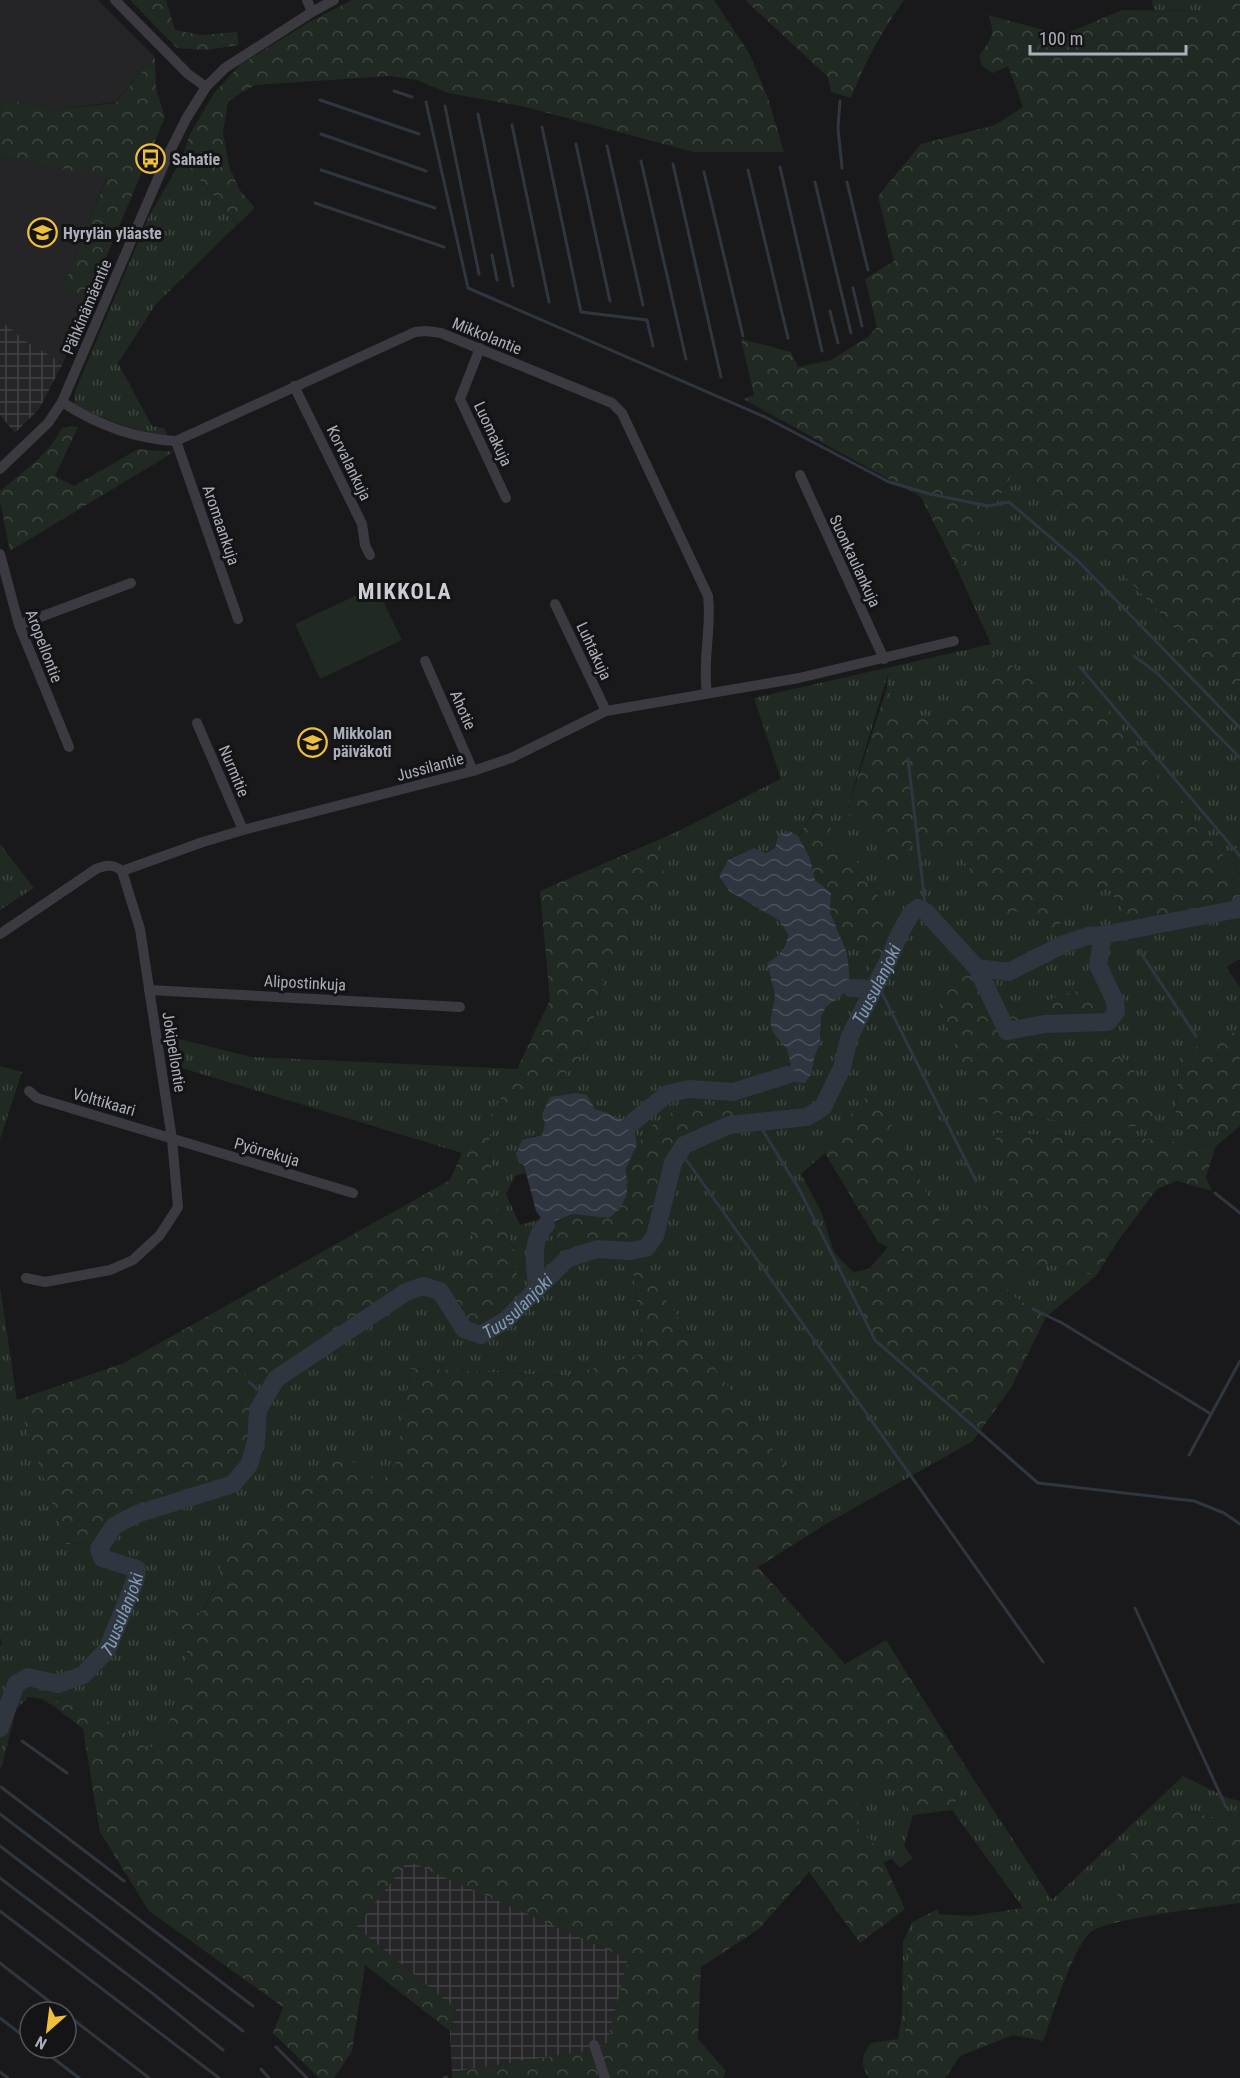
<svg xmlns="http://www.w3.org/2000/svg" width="1240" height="2078" font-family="'Roboto Condensed',sans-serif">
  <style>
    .built { fill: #252528 }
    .industrial { fill: url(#industrial-grid) }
    .grass { fill: url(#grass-tufts); fill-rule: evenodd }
    .forest { fill: url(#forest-crowns) }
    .pitch { fill: #202922 }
    .water { fill: url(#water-waves) }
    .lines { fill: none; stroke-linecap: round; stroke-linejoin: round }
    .stream { stroke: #2f363f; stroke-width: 3 }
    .river { stroke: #2f363f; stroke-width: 18 }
    .minor { stroke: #3a3a40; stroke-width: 10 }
    .labels { text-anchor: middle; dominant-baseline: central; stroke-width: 6; stroke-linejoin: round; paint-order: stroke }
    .poi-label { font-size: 16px; font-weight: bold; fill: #abafba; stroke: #141416; text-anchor: start }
    .street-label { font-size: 16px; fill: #abafba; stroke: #141416 }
    .water-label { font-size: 18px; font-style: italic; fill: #839ab4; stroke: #141416 }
    .district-label { font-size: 22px; font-weight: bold; letter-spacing: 1.5px; fill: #ccced6; stroke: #141416 }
  </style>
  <defs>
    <pattern id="industrial-grid" width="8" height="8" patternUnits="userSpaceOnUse" patternTransform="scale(1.5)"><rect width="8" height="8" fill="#252528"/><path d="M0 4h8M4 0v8" fill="none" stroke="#424245"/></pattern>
    <pattern id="grass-tufts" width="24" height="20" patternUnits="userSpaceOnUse" patternTransform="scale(1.5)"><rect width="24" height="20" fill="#202922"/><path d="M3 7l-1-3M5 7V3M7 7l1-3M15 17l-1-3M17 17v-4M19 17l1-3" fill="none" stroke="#3e4640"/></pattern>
    <pattern id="forest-crowns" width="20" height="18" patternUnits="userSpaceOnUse" patternTransform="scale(1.5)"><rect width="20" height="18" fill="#202922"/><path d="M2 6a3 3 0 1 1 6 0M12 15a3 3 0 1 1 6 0" fill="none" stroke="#3e4640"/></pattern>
    <pattern id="water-waves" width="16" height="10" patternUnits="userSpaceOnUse" patternTransform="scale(1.5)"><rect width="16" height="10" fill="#2f363f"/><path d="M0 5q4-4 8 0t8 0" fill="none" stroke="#4a5159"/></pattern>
  </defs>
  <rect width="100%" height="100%" fill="#19191b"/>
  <g class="built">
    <path d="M 0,0 L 98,0 L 155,57 L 115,102 L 52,110 L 2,98 L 0,110 Z"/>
    <path d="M 0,157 L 107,176 L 62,290 L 89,298 L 63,363 L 25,341 L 0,320 Z"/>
  </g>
  <g class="industrial">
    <path d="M 0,320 L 25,341 L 63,363 L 39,409 L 15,433 L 0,415 Z"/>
    <path d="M 408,1860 L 628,1959 L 608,2043 L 588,2051 L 452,2072 L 450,2031 L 456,2009 L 356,1927 Z"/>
  </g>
  <g class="grass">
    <path d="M 1152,0 L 1217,0 L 1212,11 L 1154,10 Z"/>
    <path d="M 182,159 L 238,224 L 156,304 L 118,363 L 152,426 L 164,428 L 168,437 C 135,430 104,421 74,404 L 75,391 L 149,216 Z"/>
    <path d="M 1018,464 L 1240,697 L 1240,869 L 1232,873 L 1221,864 L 1070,688 L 1030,679 L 994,654 L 974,698 L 928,719 L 901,712 L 887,688 L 888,674 L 846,813 L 911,842 L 955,850 L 969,868 L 978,892 L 1036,901 L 1041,933 L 1058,906 L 1108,887 L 1240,910 L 1240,959 L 1226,967 L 1240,987 L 1240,1033 L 1223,1033 L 1180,1056 L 1174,1128 L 1233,1132 L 1216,1146 L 1147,1139 L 995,1133 L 1013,1191 L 944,1229 L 900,1140 L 871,1092 L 822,1148 L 825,1153 L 801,1174 L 821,1211 L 834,1252 L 853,1272 L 869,1269 L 854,1303 L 876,1346 L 978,1434 L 973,1441 L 826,1524 L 642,1266 L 633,1272 L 644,1353 L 569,1376 L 411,1368 L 396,1462 L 380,1485 L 224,1549 L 218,1581 L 200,1615 L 165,1626 L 186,1641 L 187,1673 L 160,1745 L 147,1748 L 63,1692 L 55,1707 L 42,1699 L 28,1697 L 16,1710 L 2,1766 L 0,1768 L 0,1646 L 2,1644 L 0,1637 L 0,1286 L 17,1400 L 67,1544 L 91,1543 L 109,1522 L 126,1513 L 216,1484 L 228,1385 L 257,1367 L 267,1380 L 417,1278 L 457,1226 L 474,1235 L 476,1329 L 485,1329 L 511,1306 L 513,1248 L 493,1196 L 489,1135 L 543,1082 L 564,1077 L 587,1047 L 604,975 L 629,952 L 630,911 L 666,881 L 656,841 C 699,823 739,799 781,779 L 754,698 L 991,644 L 958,571 ZM 815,808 L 841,850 L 860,865 L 856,873 L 878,894 L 870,977 L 869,949 L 841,939 L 847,953 L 851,988 L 826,1007 L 821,1016 L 820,1044 L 814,1058 L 812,1073 L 791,1066 L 787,1049 L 774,1034 L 770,1023 L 775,995 L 767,963 C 778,957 785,948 788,935 L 780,921 L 729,891 L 719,876 L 728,860 L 754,848 L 766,853 L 775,848 L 790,831 L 798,836 ZM 982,973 L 1004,1020 L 1092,989 L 1111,1011 L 1085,1029 L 1037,1031 L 1062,1055 L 1091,1047 L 1130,1062 L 1150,1104 L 1156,1123 L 1131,1127 L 985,1113 ZM 595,1109 C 609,1112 619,1121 633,1122 L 637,1145 L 650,1127 L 735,1120 L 722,1121 L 675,1146 L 649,1238 L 637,1246 L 589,1241 L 578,1248 L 557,1249 L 553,1223 L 546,1225 L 542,1219 L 520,1225 L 506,1194 L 515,1176 L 526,1173 L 524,1165 L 533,1136 L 542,1135 L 546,1123 Z"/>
    <path d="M 0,844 L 34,888 L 0,910 Z"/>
    <path d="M 170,1037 L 252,1057 L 517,1069 L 484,1128 L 462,1153 L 175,1066 Z"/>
    <path d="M 0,1066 L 22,1072 L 0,1139 Z"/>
    <path d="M 1055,1264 L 1096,1276 L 1046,1317 L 1008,1293 L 1007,1276 Z"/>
    <path d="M 969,1772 L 1052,1900 L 1183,1776 L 1228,1798 L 1240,1801 L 1240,1837 L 1229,1811 L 1212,1817 L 1168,1807 L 1139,1831 L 1114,1905 L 1023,1908 L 952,1810 Z"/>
    <path d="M 885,1776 L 913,1815 L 904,1846 L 913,1858 L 900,1868 L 892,1859 L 884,1862 L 882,1851 L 857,1828 L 857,1799 Z"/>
    <path d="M 938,1909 L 939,1914 L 915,1928 L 903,2048 L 898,2039 L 902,2014 L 903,1942 L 912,1922 Z"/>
  </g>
  <g class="forest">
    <path d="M 130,0 L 166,0 L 175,30 L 201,35 L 237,32 L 239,45 L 206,50 L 177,48 Z"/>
    <path d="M 352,0 L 714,0 L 749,53 L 768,98 L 784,152 L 693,152 L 526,107 L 448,93 L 417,80 L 390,76 L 255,85 L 228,101 L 223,133 L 229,166 L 239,189 L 255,208 L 238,224 L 182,159 L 189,136 L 214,93 L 240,65 L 309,22 Z"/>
    <path d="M 745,0 L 904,0 C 882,31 865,62 851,98 L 831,92 L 828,77 Z"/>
    <path d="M 1217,0 L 1240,0 L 1240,697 L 1018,464 L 958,571 L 921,497 L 743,399 L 754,395 L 741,339 L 791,352 L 798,367 L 831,360 L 868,337 L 877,327 L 865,279 L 894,261 L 878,196 L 921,144 L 995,125 L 1023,107 L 1008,66 L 993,73 L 982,66 L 979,56 C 990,40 997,35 988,15 L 1063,35 L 1122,10 L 1212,11 Z"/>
    <path d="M 155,57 L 156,89 L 165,117 L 89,298 L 62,290 L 107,177 L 0,157 L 0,110 L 2,98 L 52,110 L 115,103 Z"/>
    <path d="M 71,426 L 78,427 L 55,476 L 74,486 L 138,449 L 174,452 L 10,551 L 0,501 L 0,491 C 23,472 48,455 62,428 Z"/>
    <path d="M 994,653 L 1030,679 L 1070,688 L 1081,679 L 1223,854 L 1221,864 L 1232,873 L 1240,869 L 1240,910 L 1136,931 L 1108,887 L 1058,906 L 1060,925 L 1041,934 L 1036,901 L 1003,919 L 978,892 L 969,868 L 955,850 L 933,860 L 911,843 L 896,874 L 879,859 L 885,834 L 846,813 L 887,688 L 901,712 L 928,719 L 974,698 Z"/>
    <path d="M 816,808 L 831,811 L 831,830 L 843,838 L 841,850 L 860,865 L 856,873 L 878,894 L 876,916 L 886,914 L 904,918 L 870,978 L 869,949 L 841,939 L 830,912 L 831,893 L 815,880 L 810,858 L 798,836 Z"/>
    <path d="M 656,841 L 666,881 L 630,911 L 629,952 L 604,975 L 587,1047 L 564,1077 L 543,1082 L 489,1135 L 493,1196 L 513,1248 L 518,1282 L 511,1306 L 485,1329 C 462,1329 454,1303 444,1285 L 474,1235 L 457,1226 L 417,1278 L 267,1380 L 257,1367 L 228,1385 L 254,1409 L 250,1454 L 242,1470 L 216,1484 L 126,1513 L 109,1522 L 91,1543 L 66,1544 L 17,1400 L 124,1363 L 450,1180 L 462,1153 L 484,1128 L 517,1069 L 550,1000 L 540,891 Z"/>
    <path d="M 963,971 L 982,973 L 1004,1020 L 1060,995 L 1092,988 L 1112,1011 L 1085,1029 L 1038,1032 L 1062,1055 L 1091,1047 L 1130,1062 L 1150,1104 L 1157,1124 L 1131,1127 L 985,1113 L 940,1011 L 938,987 Z"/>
    <path d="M 1223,1033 L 1240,1033 L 1240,1126 L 1233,1132 L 1174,1128 L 1180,1056 Z"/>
    <path d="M 871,1091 L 900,1140 L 944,1229 L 1012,1191 L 994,1133 L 1147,1139 L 1216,1146 L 1206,1177 L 1212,1191 L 1177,1181 L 1157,1189 L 1117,1242 L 1096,1276 L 1055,1264 L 1008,1276 L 1008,1293 L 1046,1317 L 1012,1386 L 978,1434 L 876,1346 L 854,1303 L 869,1269 L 888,1247 L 878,1242 L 822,1148 Z"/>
    <path d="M 687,1102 L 733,1108 L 735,1120 L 722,1122 L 675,1146 L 649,1238 L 644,1245 L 637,1246 L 589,1241 L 578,1248 L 557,1249 L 553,1223 L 573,1214 L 590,1214 L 627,1194 L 625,1168 L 637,1145 L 650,1127 Z"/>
    <path d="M 642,1266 L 826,1524 L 758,1567 L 845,1664 L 886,1640 L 969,1772 L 952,1810 L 913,1815 L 885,1777 L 858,1799 L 857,1828 L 882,1851 L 884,1863 L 905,1909 L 860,1943 L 809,1872 L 759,1929 L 701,1967 L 698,2039 L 726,2071 L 723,2078 L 452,2078 L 452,2072 L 588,2051 L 607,2043 L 628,1959 L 408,1861 L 356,1927 L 456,2009 L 450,2031 L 365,1965 L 352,2051 L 334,2078 L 319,2078 L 273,2033 L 283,2007 L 149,1911 L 100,1832 L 83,1729 L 55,1707 L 63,1691 L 147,1748 L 160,1745 L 187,1673 L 186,1641 L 165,1626 L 175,1602 L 201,1614 L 218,1581 L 224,1549 L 341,1451 L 380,1485 L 396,1462 L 411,1368 L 569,1376 L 644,1353 L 633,1272 Z"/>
    <path d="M 1168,1807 L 1212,1817 L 1229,1811 L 1240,1837 L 1240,1903 C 1213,1907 1108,1918 1091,1932 C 1072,1948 1053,2015 1043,2041 L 1013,2035 L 960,2056 L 945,2078 L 869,2078 C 860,2064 861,2057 871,2043 L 898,2039 L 903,2046 L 907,2013 L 908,1942 L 915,1928 L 939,1914 L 970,1916 L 1023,1908 L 1114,1905 L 1139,1831 Z"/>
  </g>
  <path class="pitch" d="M 376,586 L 402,640 L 320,679 L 295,624 Z"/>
  <g class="water">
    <path d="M 790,831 L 798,836 L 810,858 L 815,880 L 831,893 L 830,912 L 847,953 L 851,988 L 826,1007 L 821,1016 L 820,1044 L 814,1058 L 812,1073 L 805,1083 L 795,1082 L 787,1075 L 791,1066 L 787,1049 L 774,1034 L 770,1023 L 775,995 L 767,963 C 778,957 786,948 788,935 L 780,921 L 729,891 L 719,876 L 728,860 L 754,848 L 766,853 L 775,848 L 779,834 Z"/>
    <path d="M 576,1093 L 587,1095 L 595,1109 C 609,1112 620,1121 633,1122 L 637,1145 L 626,1168 L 627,1194 L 621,1207 L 609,1218 L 573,1214 L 546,1225 L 536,1211 L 524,1165 L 519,1163 L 516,1154 L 522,1140 L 542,1135 L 545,1123 L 542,1114 L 550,1097 Z"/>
  </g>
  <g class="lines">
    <g class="stream">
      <path d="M 394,91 L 412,97"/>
      <path d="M 320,100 L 419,134"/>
      <path d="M 840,101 L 838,128 L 842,168"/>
      <path d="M 426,102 L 468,288 L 765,417 L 889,482 L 930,494 L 988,506 L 1009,502 L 1078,561 L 1240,728"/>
      <path d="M 445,106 L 479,274"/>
      <path d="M 478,114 L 513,286"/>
      <path d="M 512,125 L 549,302"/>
      <path d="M 542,127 L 581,312 L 647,320 L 653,346"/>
      <path d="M 321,134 L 426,171"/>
      <path d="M 576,144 L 610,301"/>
      <path d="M 607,146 L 643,305"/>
      <path d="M 641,161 L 686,359"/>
      <path d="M 673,164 L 721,377"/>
      <path d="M 780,167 L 822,351"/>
      <path d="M 321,170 L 435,208"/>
      <path d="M 748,170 L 788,338"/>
      <path d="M 704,172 L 743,336"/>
      <path d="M 815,182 L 851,333"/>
      <path d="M 847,182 L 868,270"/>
      <path d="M 315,203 L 444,247"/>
      <path d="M 492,255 L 497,280"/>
      <path d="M 853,288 L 862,326"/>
      <path d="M 830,311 L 838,343"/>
      <path d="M 1134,656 L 1157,673 L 1240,758"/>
      <path d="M 1080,667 L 1240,856"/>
      <path d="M 908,759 L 926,912"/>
      <path d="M 1139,950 L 1196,1036"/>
      <path d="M 877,983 L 976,1181"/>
      <path d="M 758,1123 L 799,1189 L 875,1340 L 1038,1483 L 1194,1501 L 1224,1513 L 1240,1524"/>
      <path d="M 680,1151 L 1043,1662"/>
      <path d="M 1215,1193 L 1240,1213"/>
      <path d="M 1033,1309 L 1062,1323 L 1211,1414"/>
      <path d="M 249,1382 L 266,1396"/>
      <path d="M 1189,1455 L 1240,1361"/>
      <path d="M 1135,1608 L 1226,1807"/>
      <path d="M 22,1741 L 67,1773"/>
      <path d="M 1,1787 L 124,1881"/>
      <path d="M 0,1814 L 253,2006"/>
      <path d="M 0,1846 L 243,2031"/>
      <path d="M 0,1878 L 152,1993 L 223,2050"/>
      <path d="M 0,1911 L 219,2078"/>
      <path d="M 0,1963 L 63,2012"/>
      <path d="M 66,2014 L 149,2078"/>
      <path d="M 0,2018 L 30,2041"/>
      <path d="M 276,2047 L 307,2078"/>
      <path d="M 40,2048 L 79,2078"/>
      <path d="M 261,2069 L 269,2078"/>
      <path d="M 0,2072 L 8,2078"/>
      <path d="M 444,2078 L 446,2077"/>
    </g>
    <g class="river">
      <path d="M 977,968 L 1007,1031 L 1045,1024 L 1108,1022 L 1116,1012 L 1115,1001 L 1098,965 L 1103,935"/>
      <path d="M 851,988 L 873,989"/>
      <path d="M 633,1122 L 667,1094 L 689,1089 L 733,1092 L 787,1075"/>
      <path d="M 537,1289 C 536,1268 529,1241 546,1225"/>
      <path id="s1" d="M 0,1728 L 16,1684 L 28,1677 L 58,1684 L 83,1675 L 107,1650 L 135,1581 L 137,1569 L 102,1558 L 99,1549 L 114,1526 L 137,1514 L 233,1484 L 249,1465 L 256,1442 L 258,1410 L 276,1379 L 406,1292 L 423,1286 L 440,1291 L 464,1329 L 481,1335 L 506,1320 L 567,1259 L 597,1249 L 630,1251 L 646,1248 L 655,1236 L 673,1163 L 684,1145 L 729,1125 L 807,1117 L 823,1107 L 842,1068 L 849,1038 L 887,963 L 901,931 L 911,914 L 918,908 L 926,912 L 977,968 L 1009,972 L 1064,944 L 1088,936 L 1103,935 L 1238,909 L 1240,905"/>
    </g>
    <g class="minor">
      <path d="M 115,0 L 188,74 L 206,87"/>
      <path d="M 307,0 L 312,12"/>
      <path d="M 480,348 L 460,399 L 506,498"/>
      <path d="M 294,386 L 362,524 L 365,545 L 370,555"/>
      <path d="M 62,402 C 96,424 136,439 176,441 L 415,332 L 426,331 L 441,333 L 612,403 L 622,413 L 708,596 C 712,628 702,661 707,693"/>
      <path d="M 176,441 L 238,619"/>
      <path d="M 0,469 L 48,423 L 62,402 L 168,155 L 186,119 L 206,87 L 225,68 L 312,12 L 334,0"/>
      <path d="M 800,475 L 884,659"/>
      <path d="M 0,554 L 19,625 L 69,747"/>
      <path d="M 555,604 L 606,711"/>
      <path d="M 19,625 L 131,583"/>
      <path d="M 425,661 L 473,771"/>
      <path d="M 197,723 L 243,830"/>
      <path d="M 0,934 L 96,869 C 106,865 114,864 122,871 L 203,842 L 243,830 L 473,771 L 511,758 L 606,711 L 799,678 L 954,641"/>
      <path d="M 149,990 L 460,1007"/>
      <path d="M 29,1091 L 37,1098 L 353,1193"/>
      <path d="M 26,1278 L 45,1282 L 110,1270 L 133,1260 L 160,1235 L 178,1207 L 172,1139 L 140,929 L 122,871"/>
      <path d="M 594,2045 L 605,2078"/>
    </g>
  </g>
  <defs>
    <symbol id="bus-ring" viewBox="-11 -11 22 22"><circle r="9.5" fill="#141416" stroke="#efbf3c" stroke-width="1.5"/><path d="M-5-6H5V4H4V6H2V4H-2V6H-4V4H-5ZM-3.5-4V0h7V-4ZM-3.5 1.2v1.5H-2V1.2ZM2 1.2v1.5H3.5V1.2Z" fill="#efbf3c"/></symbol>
    <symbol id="school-ring" viewBox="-11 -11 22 22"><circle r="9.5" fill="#141416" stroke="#efbf3c" stroke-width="1.5"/><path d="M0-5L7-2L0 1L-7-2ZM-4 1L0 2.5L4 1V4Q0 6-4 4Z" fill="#efbf3c"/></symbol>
  </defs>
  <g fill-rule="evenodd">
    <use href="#bus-ring" x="134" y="142" width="33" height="33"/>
    <use href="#school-ring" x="26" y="216" width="33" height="33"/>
    <use href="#school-ring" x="296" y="726" width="33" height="33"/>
  </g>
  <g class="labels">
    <g class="poi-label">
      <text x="172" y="159">Sahatie</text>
      <text x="63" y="233">Hyrylän yläaste</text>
      <text x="333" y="733">Mikkolan<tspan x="333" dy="18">päiväkoti</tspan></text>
    </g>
    <g class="street-label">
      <text transform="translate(87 307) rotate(-67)">Pähkinämäentie</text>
      <text transform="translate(487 336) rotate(22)">Mikkolantie</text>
      <text transform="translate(493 434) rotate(65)">Luomakuja</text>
      <text transform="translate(349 463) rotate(64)">Korvalankuja</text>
      <text transform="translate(221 525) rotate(71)">Aromaankuja</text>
      <text transform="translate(855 561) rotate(65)">Suonkaulankuja</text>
      <text transform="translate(44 646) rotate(69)">Aropellontie</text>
      <text transform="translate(594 651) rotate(65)">Luhtakuja</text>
      <text transform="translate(463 710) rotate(66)">Ahotie</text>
      <text transform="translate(430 767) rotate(-15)">Jussilantie</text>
      <text transform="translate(234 771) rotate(67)">Nurmitie</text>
      <text transform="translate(305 983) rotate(3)">Alipostinkuja</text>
      <text transform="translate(174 1052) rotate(81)">Jokipellontie</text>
      <text transform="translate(104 1102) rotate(16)">Volttikaari</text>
      <text transform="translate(267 1152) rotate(16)">Pyörrekuja</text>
    </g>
    <g class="water-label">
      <text stroke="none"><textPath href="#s1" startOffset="1400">Tuusulanjoki</textPath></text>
      <text stroke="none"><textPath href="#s1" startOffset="858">Tuusulanjoki</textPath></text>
      <text stroke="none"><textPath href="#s1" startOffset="192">Tuusulanjoki</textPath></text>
    </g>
    <g class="district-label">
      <text x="405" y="591">MIKKOLA</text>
    </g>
  </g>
  <g transform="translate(48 2030) rotate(208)"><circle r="28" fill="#141416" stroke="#505258" stroke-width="1.5"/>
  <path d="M0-4.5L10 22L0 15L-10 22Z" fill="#efbf3c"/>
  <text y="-9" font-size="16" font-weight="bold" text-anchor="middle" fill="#abafba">N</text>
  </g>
  <path d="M1030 45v9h156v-9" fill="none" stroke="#abafba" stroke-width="3"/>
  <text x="1039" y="45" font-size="18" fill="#abafba" stroke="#141416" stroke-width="4.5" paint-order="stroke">100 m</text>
</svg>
